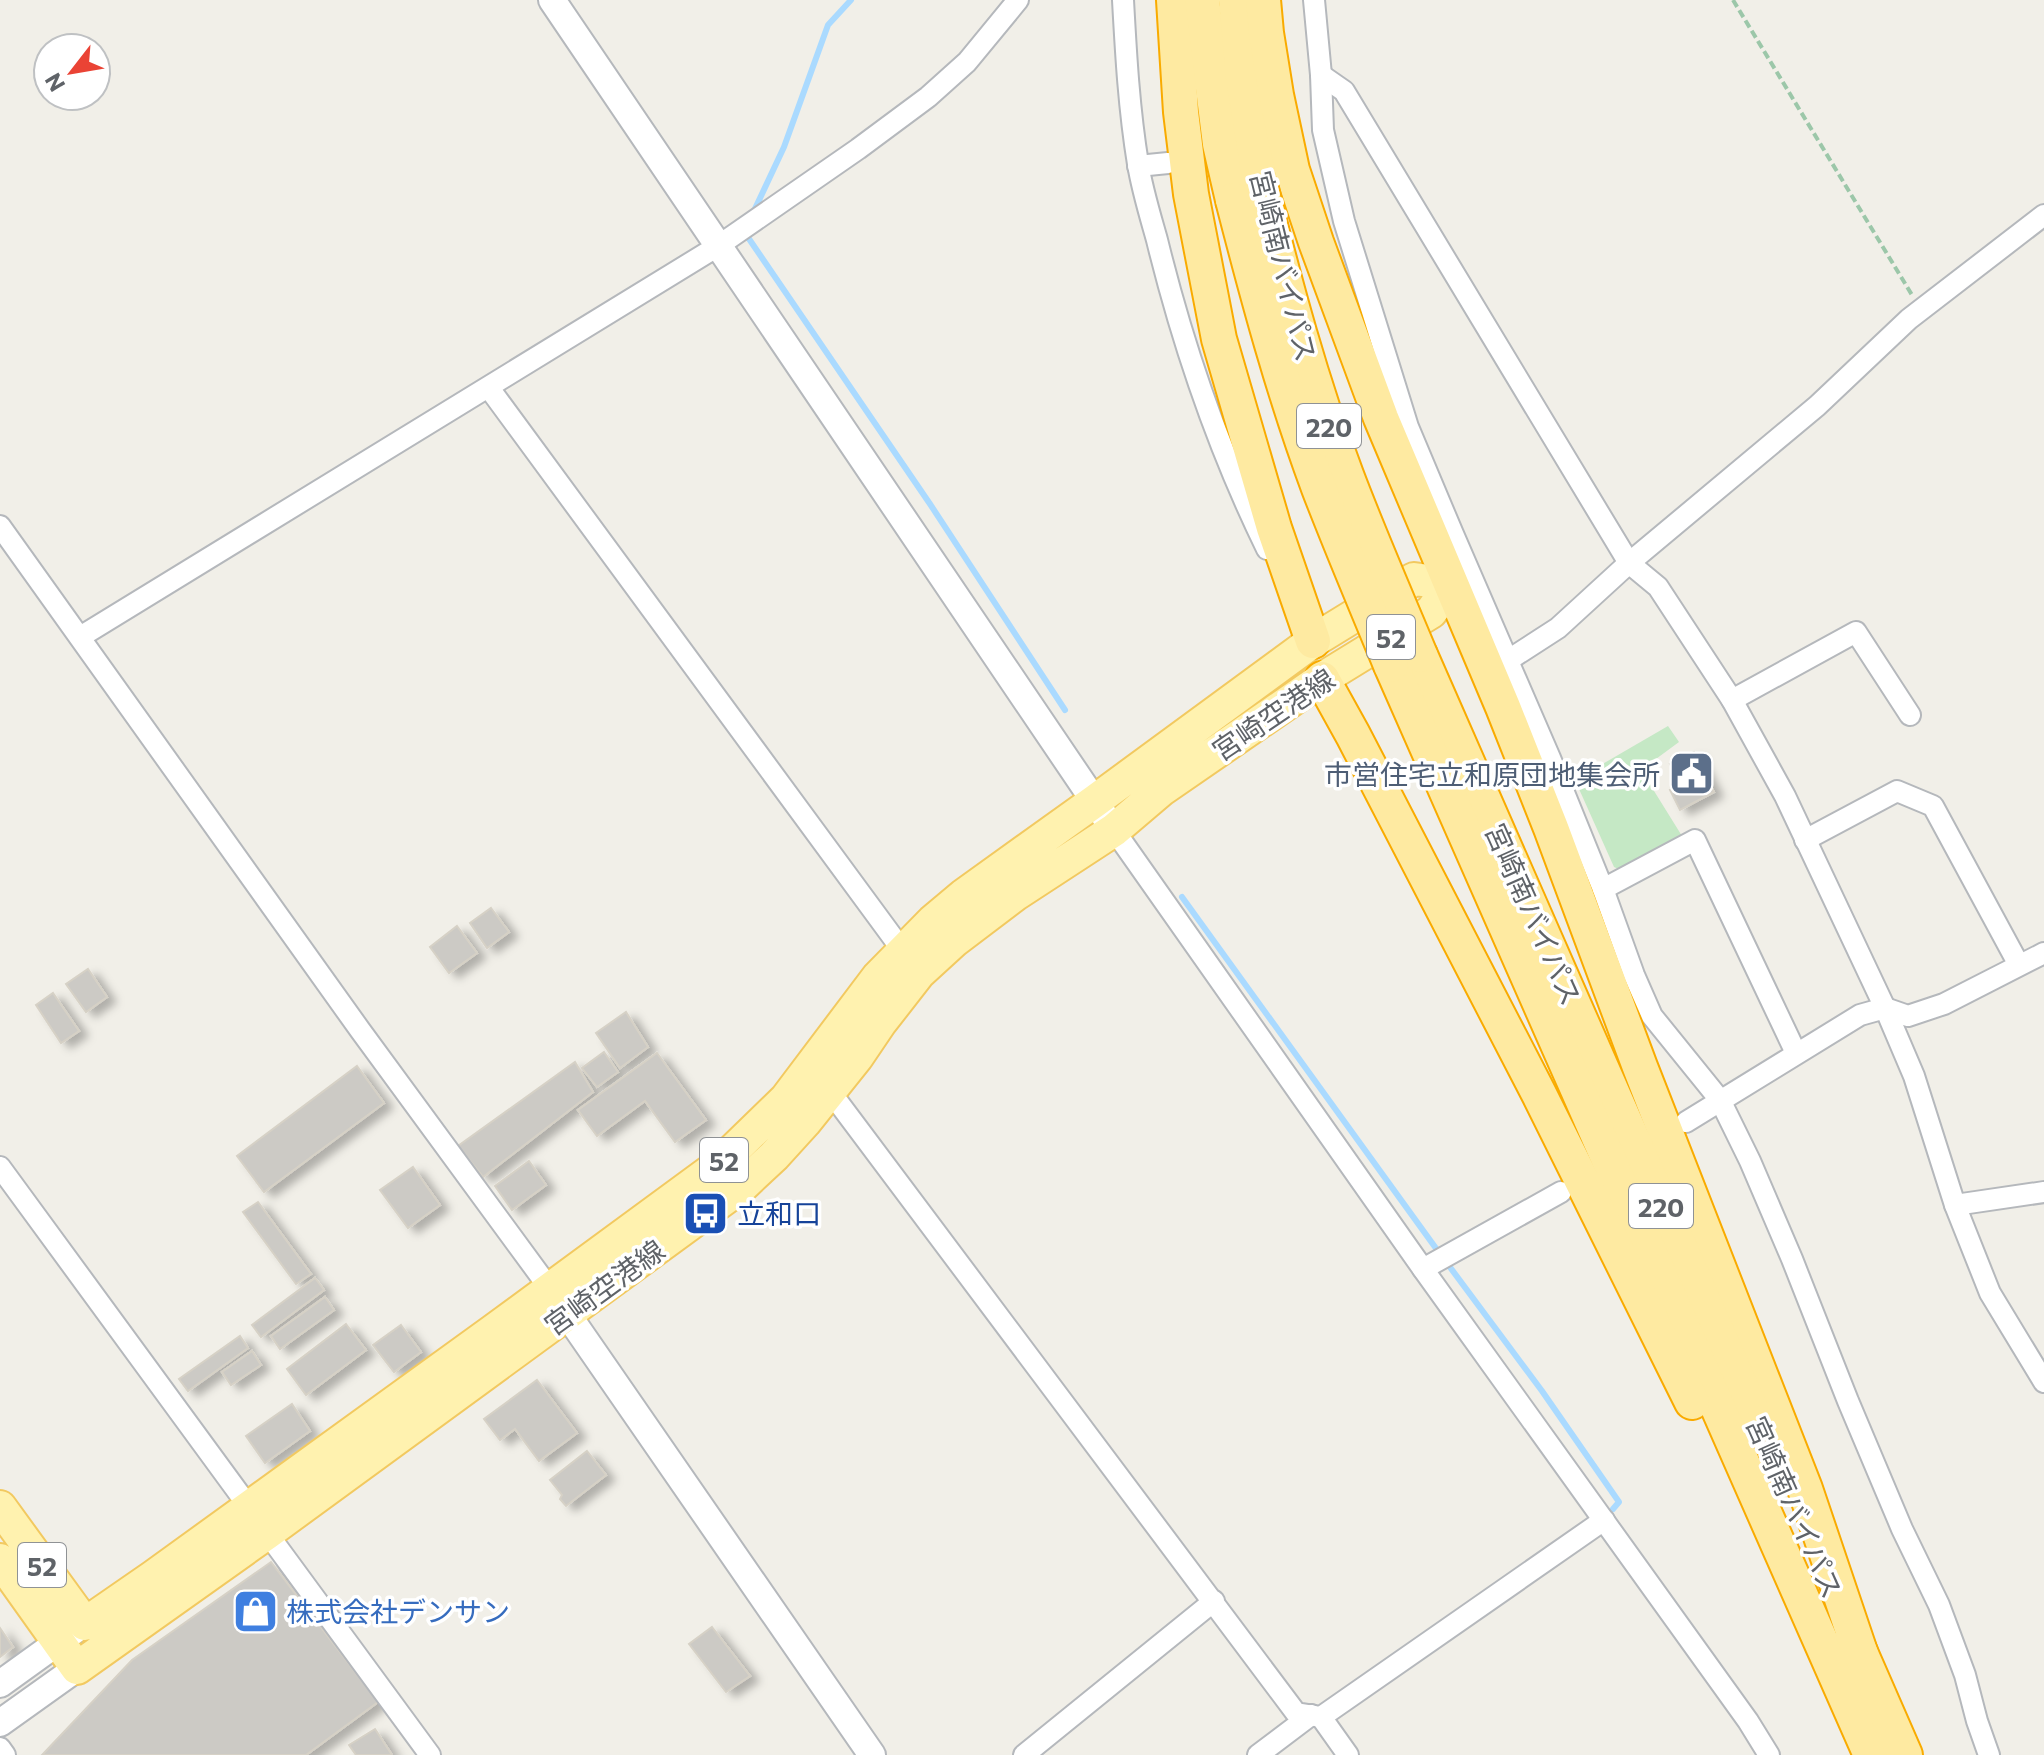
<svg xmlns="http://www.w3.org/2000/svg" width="2044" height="1755" font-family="Commissioner,'Noto Sans JP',sans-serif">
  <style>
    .green { fill: #c5e8c5 }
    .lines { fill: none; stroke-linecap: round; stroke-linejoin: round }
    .stream { stroke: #aadaff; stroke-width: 6 }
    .building { fill: #cccac5; stroke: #d6d1c6; stroke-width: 2; filter: url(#shadow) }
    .minor-casing { stroke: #b5b8bc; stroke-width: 24 }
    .tertiary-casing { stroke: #b5b8bc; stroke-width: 30 }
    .primary-casing { stroke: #f2c960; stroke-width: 36 }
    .trunk-casing { stroke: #f9ab00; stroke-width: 38 }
    .path { stroke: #9cc7a9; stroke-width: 4; stroke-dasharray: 8 4; stroke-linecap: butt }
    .minor { stroke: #fff; stroke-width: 20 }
    .tertiary { stroke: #fff; stroke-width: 26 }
    .primary { stroke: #fff2af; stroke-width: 32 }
    .trunk { stroke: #feeaa1; stroke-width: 34 }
    .trunk-bridge-casing { stroke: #f9ab00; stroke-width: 38; stroke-linecap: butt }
    .trunk-bridge { stroke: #feeaa1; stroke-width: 34 }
    .labels { text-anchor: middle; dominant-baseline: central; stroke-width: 7; stroke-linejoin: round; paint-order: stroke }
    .shield { fill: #fff; stroke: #8f9295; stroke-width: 2 }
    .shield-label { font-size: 26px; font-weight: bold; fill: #5f6368 }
    .street-label { font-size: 28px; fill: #5f6368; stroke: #fff }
    .service-label { font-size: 28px; fill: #4e5e75; stroke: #fff; text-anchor: end }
    .transit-label { font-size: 28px; fill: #164399; stroke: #fff; text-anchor: start }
    .shop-label { font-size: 28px; fill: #366cbe; stroke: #fff; text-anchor: start }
  </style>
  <defs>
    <filter id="shadow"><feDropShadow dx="9" dy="5" stdDeviation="4" flood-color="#0004"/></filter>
  </defs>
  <rect width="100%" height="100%" fill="#f1efe8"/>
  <path class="green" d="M 1668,726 L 1679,742 L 1641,770 L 1682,836 L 1623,871 L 1614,867 L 1575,780 Z"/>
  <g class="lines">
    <g class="stream">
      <path d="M 753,213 L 784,147 L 828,25 L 851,0"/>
      <path d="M 745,233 L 930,504 L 1065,710"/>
      <path d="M 1182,897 L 1435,1247 L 1542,1391 L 1619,1502 L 1613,1509"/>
    </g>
  </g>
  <g class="building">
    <path d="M 1694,752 L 1714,792 L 1680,810 L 1670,790 L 1681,784 L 1670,764 Z"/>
    <path d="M 491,908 L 509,932 L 487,948 L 470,923 Z"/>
    <path d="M 457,926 L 477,953 L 449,973 L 430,947 Z"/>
    <path d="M 88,969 L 107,997 L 86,1012 L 66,984 Z"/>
    <path d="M 53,993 L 79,1031 L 61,1043 L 36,1005 Z"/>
    <path d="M 626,1012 L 648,1047 L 620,1068 L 596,1033 Z"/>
    <path d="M 604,1052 L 618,1072 L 597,1087 L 582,1068 Z"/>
    <path d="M 657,1053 L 706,1120 L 675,1142 L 645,1101 L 597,1136 L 578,1110 Z"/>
    <path d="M 575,1062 L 593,1092 L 483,1177 L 458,1146 Z"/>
    <path d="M 357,1066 L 384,1103 L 264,1192 L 237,1156 Z"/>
    <path d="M 529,1161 L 546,1185 L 512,1210 L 495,1186 Z"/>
    <path d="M 413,1167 L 440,1205 L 408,1228 L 380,1190 Z"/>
    <path d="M 258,1202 L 311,1274 L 296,1284 L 243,1212 Z"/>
    <path d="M 315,1278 L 324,1290 L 261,1337 L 252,1325 Z"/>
    <path d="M 325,1297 L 334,1310 L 280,1349 L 271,1336 Z"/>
    <path d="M 346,1324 L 366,1350 L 306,1395 L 287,1369 Z"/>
    <path d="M 401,1325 L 421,1352 L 394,1372 L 373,1345 Z"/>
    <path d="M 240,1336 L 248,1348 L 188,1391 L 179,1379 Z"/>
    <path d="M 252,1351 L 261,1365 L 231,1385 L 222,1372 Z"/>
    <path d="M 537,1380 L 577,1433 L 539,1461 L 515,1429 L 500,1440 L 484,1419 Z"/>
    <path d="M 292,1404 L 310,1431 L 265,1463 L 246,1436 Z"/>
    <path d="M 587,1451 L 606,1475 L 566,1506 L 560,1499 L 562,1495 L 550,1480 Z"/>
    <path d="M 271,1562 L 378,1702 L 306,1755 L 42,1755 L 132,1660 Z"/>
    <path d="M 712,1627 L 750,1676 L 726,1692 L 689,1644 Z"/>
    <path d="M 0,1628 L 13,1647 L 0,1657 Z"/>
    <path d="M 375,1729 L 392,1755 L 356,1755 L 349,1745 Z"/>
  </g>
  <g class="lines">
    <defs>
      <g id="minor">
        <path d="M 1123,0 C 1126,55 1129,109 1138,164 C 1142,189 1150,215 1157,240 C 1183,346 1219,451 1267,549"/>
        <path d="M 1314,0 L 1321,75 L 1323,130 L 1344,221 L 1408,427 L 1453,534 L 1550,758 L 1603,889 L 1634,975 L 1652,1016 L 1720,1100 L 1750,1161 L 1792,1259 L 1848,1401 L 1902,1529 L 1939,1605 L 1965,1675 L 1977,1721 L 1989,1755"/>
        <path d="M 1321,75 L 1344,91 L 1629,563 L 1658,587 L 1732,700 L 1785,796 L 1885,1008 L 1914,1076 L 1955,1205 L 1990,1293 L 2044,1382"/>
        <path d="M 1138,166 L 1168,163"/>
        <path d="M 489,388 L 908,958"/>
        <path d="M 0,526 L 360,1030 L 550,1289"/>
        <path d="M 80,637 L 718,246 L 858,149 L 928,97 L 967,62 L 1018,0"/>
        <path d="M 1507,661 L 1558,628 L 1629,563 L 1817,406 L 1909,319 L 2044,215"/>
        <path d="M 1732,700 L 1856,632 L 1910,715"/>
        <path d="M 1114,830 L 1423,1269 L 1748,1721 L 1769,1755"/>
        <path d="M 1805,840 L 1897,791 L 1933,806 L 2019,965"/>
        <path d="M 1603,889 L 1695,840 L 1796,1053"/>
        <path d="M 829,1090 L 1296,1713 L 1321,1717 L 1604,1520"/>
        <path d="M 1686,1122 L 1860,1015 L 1885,1008 L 1908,1016 L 1944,1004 L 2044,953"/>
        <path d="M 0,1167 L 249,1507"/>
        <path d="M 1955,1205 L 2044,1192"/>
        <path d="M 1423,1269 L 1561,1192"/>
        <path d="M 267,1533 L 430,1755"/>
        <path d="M 1321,1717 L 1348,1755"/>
        <path d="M 0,1748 L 5,1755"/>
        <path d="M 1024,1755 L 1214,1601"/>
        <path d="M 1258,1755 L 1311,1715"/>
      </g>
      <g id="tertiary">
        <path d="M 552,0 L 1114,830"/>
        <path d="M 556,1298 L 872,1755"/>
        <path d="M 0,1684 L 75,1630"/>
        <path d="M 0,1723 L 77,1668"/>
      </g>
      <path id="primary" d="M 0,1507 L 85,1624 L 153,1577 L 493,1331 L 715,1168 L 786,1099 L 878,977 L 933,921 L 964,895 L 1095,801 L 1313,641 L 1414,579 L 1451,584 L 1431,612 L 1322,679 L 1161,790 L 1114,830 L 1016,894 L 954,941 L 919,973 L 880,1023 L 857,1057 L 805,1122 L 775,1155 L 743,1185 L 267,1533 L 77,1668 L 0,1560"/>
      <g id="trunk">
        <path d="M 1174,0 L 1181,112 L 1191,194 L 1219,339 L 1274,528 L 1313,641"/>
        <path d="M 1202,0 L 1220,144 L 1233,200"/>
        <path d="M 1236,0 L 1243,78 L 1261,189"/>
        <path d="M 1263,0 L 1266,33 L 1276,95 L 1292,170 L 1316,242 L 1381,418 L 1503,707 L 1551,828 L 1640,1067 L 1805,1489 L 1861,1655"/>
        <path d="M 1420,655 L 1751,1409"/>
        <path d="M 1391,665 L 1871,1755"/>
        <path d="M 1322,679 L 1353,735 L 1539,1094 L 1692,1402"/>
        <path d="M 1853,1636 L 1905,1755"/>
      </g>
    </defs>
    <use href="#minor" class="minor-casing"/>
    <use href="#tertiary" class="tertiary-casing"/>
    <use href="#primary" class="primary-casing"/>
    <use href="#trunk" class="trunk-casing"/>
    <path class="path" d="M 1733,0 L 1912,295"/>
    <use href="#minor" class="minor"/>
    <use href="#tertiary" class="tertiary"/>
    <use href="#primary" class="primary"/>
    <use href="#trunk" class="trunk"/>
    <defs>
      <g id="trunk-bridge">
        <path d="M 1261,189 C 1285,286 1311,382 1346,475 C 1369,536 1395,595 1420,655"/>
        <path d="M 1233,200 C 1258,297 1284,394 1319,488 C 1342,548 1367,606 1391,665"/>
      </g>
    </defs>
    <use href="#trunk-bridge" class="trunk-bridge-casing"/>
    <use href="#trunk-bridge" class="trunk-bridge"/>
  </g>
  <defs>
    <symbol id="civic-square" viewBox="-11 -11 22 22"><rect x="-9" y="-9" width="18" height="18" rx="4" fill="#5c6f8a" stroke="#fff"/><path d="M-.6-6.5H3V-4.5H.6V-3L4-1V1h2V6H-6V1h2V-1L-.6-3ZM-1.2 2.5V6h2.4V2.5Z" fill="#fff"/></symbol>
    <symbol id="bus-square" viewBox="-11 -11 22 22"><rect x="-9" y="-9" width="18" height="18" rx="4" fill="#1a4fb4" stroke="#fff"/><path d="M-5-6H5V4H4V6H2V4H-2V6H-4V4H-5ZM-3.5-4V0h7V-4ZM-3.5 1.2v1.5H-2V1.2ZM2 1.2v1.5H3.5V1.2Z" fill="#fff"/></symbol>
    <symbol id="shop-square" viewBox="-11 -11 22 22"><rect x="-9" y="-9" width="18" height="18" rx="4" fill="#3f7fe0" stroke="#fff"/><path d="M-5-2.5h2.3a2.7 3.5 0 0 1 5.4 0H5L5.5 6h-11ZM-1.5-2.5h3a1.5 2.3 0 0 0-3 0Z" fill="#fff"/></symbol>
  </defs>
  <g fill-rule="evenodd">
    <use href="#civic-square" x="1666" y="748" width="51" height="51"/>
    <use href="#bus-square" x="680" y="1188" width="51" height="51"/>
    <use href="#shop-square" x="230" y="1586" width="51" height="51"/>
  </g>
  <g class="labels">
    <g class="shield">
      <rect x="1297" y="404" width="64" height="44" rx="6"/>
      <rect x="1367" y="615" width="48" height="44" rx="6"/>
      <rect x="700" y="1138" width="48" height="44" rx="6"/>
      <rect x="1629" y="1184" width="64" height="44" rx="6"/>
      <rect x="18" y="1543" width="48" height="44" rx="6"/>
    </g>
    <g class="shield-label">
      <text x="1329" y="426">220</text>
      <text x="1391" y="637">52</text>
      <text x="724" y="1160">52</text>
      <text x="1661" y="1206">220</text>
      <text x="42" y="1565">52</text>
    </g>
    <g class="street-label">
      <text transform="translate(1284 266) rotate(76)">宮崎南バイパス</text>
      <text transform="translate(1273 714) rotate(-34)">宮崎空港線</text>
      <text transform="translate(1534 914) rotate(66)">宮崎南バイパス</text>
      <text transform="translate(604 1287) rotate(-36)">宮崎空港線</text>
      <text transform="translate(1795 1507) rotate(66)">宮崎南バイパス</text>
    </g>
    <g class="service-label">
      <text x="1660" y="774">市営住宅立和原団地集会所</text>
    </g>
    <g class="transit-label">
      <text x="737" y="1213">立和口</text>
    </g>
    <g class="shop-label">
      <text x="286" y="1611">株式会社デンサン</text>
    </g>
  </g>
  <g transform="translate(72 72) rotate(239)"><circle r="38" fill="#ffffff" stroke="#bfc1c3" stroke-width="2"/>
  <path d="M0-6L14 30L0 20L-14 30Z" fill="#ea4335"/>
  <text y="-12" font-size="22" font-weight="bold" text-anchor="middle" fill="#5f6368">N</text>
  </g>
</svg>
